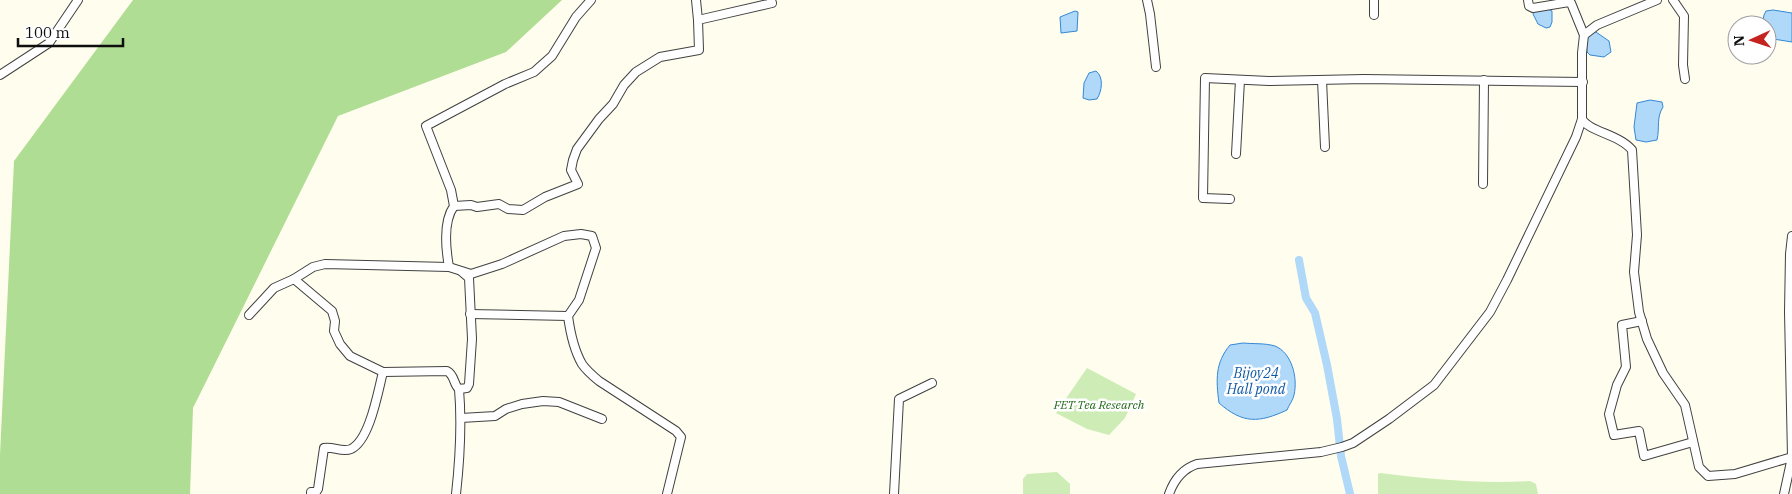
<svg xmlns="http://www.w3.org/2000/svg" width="1792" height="494" font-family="'IBM Plex Serif',serif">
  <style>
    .green { fill: #ceecb6 }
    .forest { fill: #b0dd94 }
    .water { fill: #b0d8f9; stroke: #3488d4 }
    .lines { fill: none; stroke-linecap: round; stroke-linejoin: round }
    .canal { stroke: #b0d8f9; stroke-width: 8 }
    .minor-casing { stroke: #414141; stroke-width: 10 }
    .minor { stroke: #fff; stroke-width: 8 }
    .labels { text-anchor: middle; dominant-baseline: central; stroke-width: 5; stroke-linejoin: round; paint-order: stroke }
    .park-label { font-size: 12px; font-style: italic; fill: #25691b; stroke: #fff }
    .water-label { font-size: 14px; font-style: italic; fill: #1059a6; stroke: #fff }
  </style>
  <rect width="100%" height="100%" fill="#fffdee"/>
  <g class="green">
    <path d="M 1087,368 L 1136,394 L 1125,418 L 1109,435 L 1087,429 L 1056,413 Z"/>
    <path d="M 1057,472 L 1070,484 L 1070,494 L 1023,494 L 1023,479 L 1027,474 Z"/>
    <path d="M 1380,473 C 1429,479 1480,484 1530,481 L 1536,484 L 1538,494 L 1378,494 L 1378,474 Z"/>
  </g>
  <path class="forest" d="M 133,0 L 562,0 L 506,52 L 338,116 L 193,408 L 190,494 L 0,494 L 0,455 L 14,161 Z"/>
  <g class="water">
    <path d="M 1548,9 L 1552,11 L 1552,22 L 1550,27 L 1546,28 L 1538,24 L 1533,14 L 1534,11 Z"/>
    <path d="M 1773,10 L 1792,13 L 1792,42 L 1767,38 L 1767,25 L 1762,25 L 1764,15 L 1766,11 Z"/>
    <path d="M 1075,11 L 1078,12 L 1077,31 L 1061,33 L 1060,17 Z"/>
    <path d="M 1593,30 L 1609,41 L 1611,52 L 1604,57 L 1590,55 L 1587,52 L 1586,37 Z"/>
    <path d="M 1096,71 C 1104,77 1102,91 1097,99 L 1089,100 L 1083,98 L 1084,83 L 1089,73 Z"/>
    <path d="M 1650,100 L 1662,102 L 1663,107 C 1656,118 1660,127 1657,140 L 1646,142 L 1636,140 L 1634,127 L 1637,103 Z"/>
    <path d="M 1243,343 C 1253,344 1265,343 1275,346 C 1292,353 1298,378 1294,395 C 1293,400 1289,405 1287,410 C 1259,423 1243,424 1219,403 C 1216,380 1215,363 1230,345 Z"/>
  </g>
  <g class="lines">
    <path class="canal" d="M 1299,260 L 1306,298 L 1315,313 L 1327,365 L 1337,419 L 1341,456 L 1350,494"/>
    <defs>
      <g id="minor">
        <path d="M 696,0 L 698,20"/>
        <path d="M 1147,0 L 1150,14 L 1156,67"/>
        <path d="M 1374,0 L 1374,15"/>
        <path d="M 1528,0 L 1529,6 L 1533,8 L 1569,2 L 1571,3 L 1584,35"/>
        <path d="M 1673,0 L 1684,16 L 1683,65 L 1685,79"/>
        <path d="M 0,75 L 49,43 L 78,0"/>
        <path d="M 1322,80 L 1325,147"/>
        <path d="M 1582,119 C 1589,132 1619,134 1632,150 L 1637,235 L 1634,272 L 1639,312 L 1647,339 L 1663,373 L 1685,405 L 1699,467 L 1708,476 L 1735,474 L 1792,457"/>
        <path d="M 1236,154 L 1240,80"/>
        <path d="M 1483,184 L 1484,80"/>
        <path d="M 1230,199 L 1203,198 L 1205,78 L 1269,81 L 1364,79 L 1583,82"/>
        <path d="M 454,206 L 471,205 L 477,207 L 499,204 L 508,209 L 523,210 L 545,197 L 578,184 L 571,170 L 573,160 L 577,149 L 599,119 L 613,104 L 624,85 L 636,72 L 660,57 L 699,50 L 698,20 L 772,3 L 771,0"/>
        <path d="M 449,267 C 446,250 443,221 454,206 L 451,190 L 426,126 L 505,84 L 534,72 L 552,56 L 576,17 L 591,0"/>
        <path d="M 294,279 L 332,311 L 335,321 L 334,331 L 340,344 L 350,356 L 383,372 L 447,371 C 455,375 453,384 459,389 C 462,424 460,458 456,494"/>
        <path d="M 470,314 L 568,316"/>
        <path d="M 249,315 L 274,288 L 294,279 L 313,267 L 325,264 L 449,267 L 471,274 L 502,264 L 564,236 L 581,234 L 592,236 L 596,248 L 579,300 L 568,316 C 570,331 574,350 582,364 C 586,370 593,376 599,381 L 676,431 L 681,437 L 667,494"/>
        <path d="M 1642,321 L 1622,325 L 1626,367 L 1617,385 L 1609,414 L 1614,435 L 1639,431 L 1644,456 L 1693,442"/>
        <path d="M 459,389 L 467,388 L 469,384 L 472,339 L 469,278 L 462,272"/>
        <path d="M 461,418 L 495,416 L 506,409 L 522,404 L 543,401 L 559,402 L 602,419"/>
        <path d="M 311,494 L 311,492 L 316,492 L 318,489 L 324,448 C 333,446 342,453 351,449 C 370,440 378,391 383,372"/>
        <path d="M 894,494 L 899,399 L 932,383"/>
        <path d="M 1169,494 C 1174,480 1182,469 1197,464 L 1321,452 L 1342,447 L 1353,443 L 1389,419 L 1434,385 L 1490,312 L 1507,280 L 1576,137 L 1582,119 L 1582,53 L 1584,35 L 1597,25 L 1657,0"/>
        <path d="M 1784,494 L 1792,457 L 1789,312 L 1790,254 L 1792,236"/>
      </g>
    </defs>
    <use href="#minor" class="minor-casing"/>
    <use href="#minor" class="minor"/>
  </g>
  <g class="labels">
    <g class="park-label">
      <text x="1099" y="404">FET Tea Research</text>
    </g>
    <g class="water-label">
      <text x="1256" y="373">Bijoy24<tspan x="1256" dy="16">Hall pond</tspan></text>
    </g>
  </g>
  <g transform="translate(1752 40) rotate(267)"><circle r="24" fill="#ffffff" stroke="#9f9f9f"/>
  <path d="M0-4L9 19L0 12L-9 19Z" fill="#c5231f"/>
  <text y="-8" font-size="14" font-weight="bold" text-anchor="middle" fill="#0e0e0e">N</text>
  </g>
  <path d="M18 38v8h105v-8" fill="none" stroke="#0e0e0e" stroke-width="2.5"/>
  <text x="25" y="38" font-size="15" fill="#0e0e0e" stroke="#ffffff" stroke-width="4" paint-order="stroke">100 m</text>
</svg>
